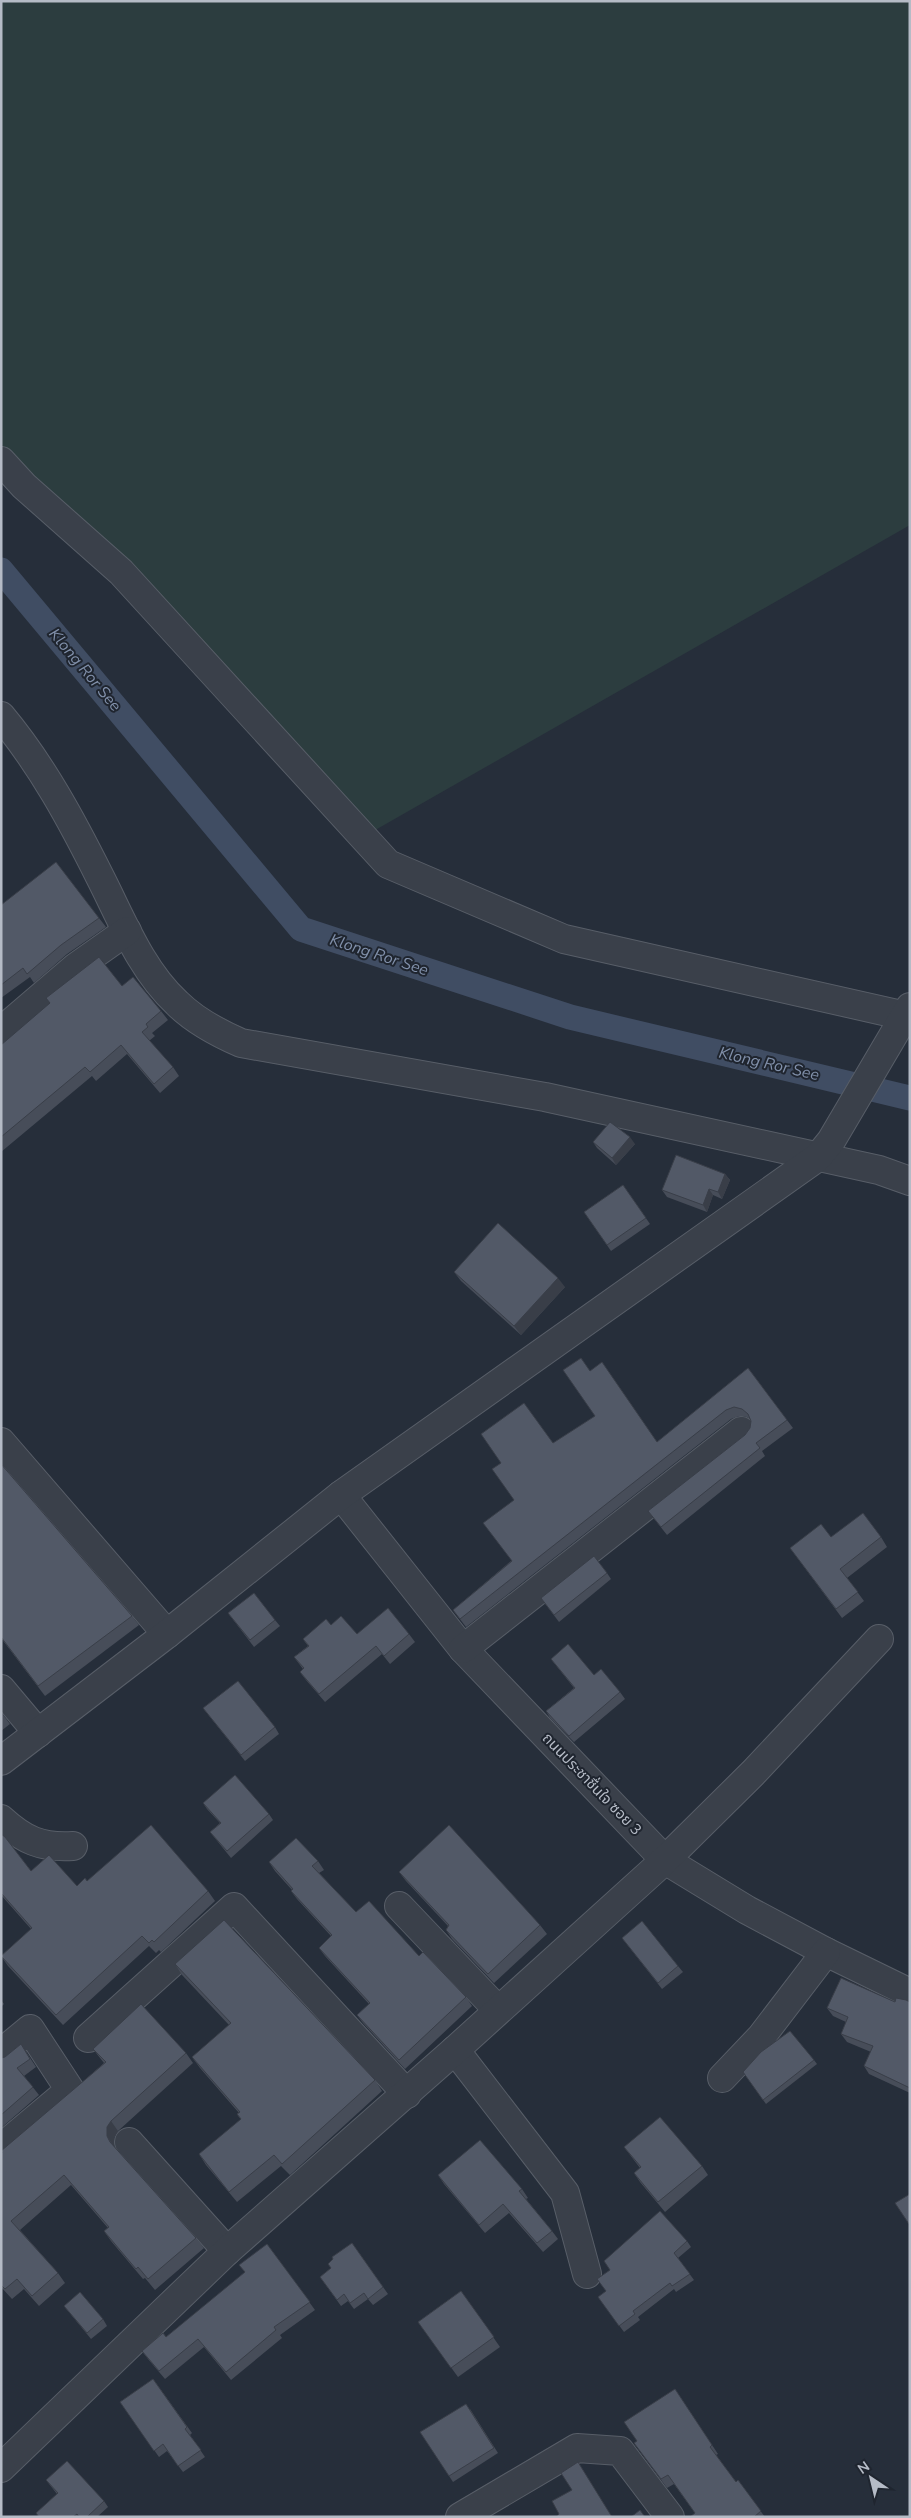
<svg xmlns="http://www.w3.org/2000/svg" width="911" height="2518" font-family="'Nunito Sans','Noto Sans Thai',sans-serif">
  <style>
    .green { fill: #2c3d3f }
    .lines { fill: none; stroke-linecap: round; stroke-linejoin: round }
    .canal { stroke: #404d63; stroke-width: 25 }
    .minor-casing { stroke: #585e68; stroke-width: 30 }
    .minor { stroke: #3a404a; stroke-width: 28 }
    .wall { fill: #474d59 }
    .shaded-wall { fill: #393e48 }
    .building { fill: #525967; stroke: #393e48 }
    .labels { text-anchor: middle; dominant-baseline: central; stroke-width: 4; stroke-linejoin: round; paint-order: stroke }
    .street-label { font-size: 15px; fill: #b5bbc6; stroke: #1f252f }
    .water-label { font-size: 16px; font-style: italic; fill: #8190aa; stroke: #1f252f }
  </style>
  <rect width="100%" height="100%" fill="#262e3a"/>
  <path class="green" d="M 1,1 L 910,1 L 910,525 L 363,837 L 1,444 Z"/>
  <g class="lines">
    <path class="canal" d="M 1,570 L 301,929 L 570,1017 L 910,1098"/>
    <defs>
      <g id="minor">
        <path d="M 1,461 L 24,486 L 121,572 L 388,864 L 564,939 L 910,1017"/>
        <path d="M 1,716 C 42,765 72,821 100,877 C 122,920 141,970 177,1003 C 195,1021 218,1033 241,1043 L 545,1097 L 879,1170 L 910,1181"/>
        <path d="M 1,1031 L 76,967 L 127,931"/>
        <path d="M 1,1442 L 167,1634"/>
        <path d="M 341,1495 L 463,1649 L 665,1860 L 747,1910 L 826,1952 L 910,1993"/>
        <path d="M 463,1649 L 741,1431"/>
        <path d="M 1,1689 L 38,1733"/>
        <path d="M 1,1761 L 167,1634 L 341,1495 L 818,1157 L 831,1141 L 910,1007"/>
        <path d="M 1,1819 C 24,1840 41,1848 73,1846"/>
        <path d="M 399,1906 L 498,2010"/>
        <path d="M 88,2038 L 234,1907 L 407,2094"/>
        <path d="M 455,2050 L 565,2193 L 587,2274"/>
        <path d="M 1,2053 L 30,2029 L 70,2090 L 1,2148"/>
        <path d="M 722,2078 L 761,2037 L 826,1952"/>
        <path d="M 129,2142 L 227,2251"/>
        <path d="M 1,2468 L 227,2251 L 455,2050 L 665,1860 L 753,1773 L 879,1639"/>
        <path d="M 460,2517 L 577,2448 L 620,2451 L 670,2517"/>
      </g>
    </defs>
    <use href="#minor" class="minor-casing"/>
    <use href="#minor" class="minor"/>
  </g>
  <g class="wall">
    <path d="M 1,905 L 99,918 L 106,927 L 67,954 L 34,983 L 30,977 L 1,998 Z"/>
    <path d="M 122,986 L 161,1011 L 168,1020 L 152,1033 L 155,1036 L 149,1041 L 173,1067 L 179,1076 L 160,1093 L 127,1054 L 96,1081 L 92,1076 L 1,1152 L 1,1045 Z"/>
    <path d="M 593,1142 L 635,1144 L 616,1165 L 597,1148 Z"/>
    <path d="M 725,1174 L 730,1180 L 722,1199 L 713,1195 L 707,1212 L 667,1197 L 662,1190 Z"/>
    <path d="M 623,1185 L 650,1224 L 611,1251 L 584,1212 Z"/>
    <path d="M 454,1272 L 565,1287 L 521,1335 L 461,1281 Z"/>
    <path d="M 748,1368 L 793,1428 L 762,1451 L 765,1456 L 667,1535 L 648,1511 L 745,1435 L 750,1428 L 751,1421 L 750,1419 L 747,1417 L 739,1416 L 731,1419 L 466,1627 L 453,1610 L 511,1561 L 553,1443 L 595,1416 L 590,1371 L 657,1442 Z"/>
    <path d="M 1,1464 L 132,1616 L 139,1625 L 45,1696 L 1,1638 Z"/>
    <path d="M 831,1537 L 881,1537 L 887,1547 L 847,1578 L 864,1601 L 842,1618 L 790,1548 Z"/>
    <path d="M 607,1573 L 611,1579 L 559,1622 L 541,1598 Z"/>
    <path d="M 228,1613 L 275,1620 L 280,1626 L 254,1647 Z"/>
    <path d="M 331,1625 L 357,1634 L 409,1634 L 415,1642 L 390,1664 L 382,1654 L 325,1702 L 306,1680 L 300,1672 L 303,1669 L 294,1657 L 308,1646 L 303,1639 Z"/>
    <path d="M 551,1659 L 594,1675 L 620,1692 L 625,1699 L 574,1742 L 550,1718 L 546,1711 L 574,1688 Z"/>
    <path d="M 203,1708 L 275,1727 L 279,1734 L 245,1761 Z"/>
    <path d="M 1,1712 L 10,1724 L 1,1731 Z"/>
    <path d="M 203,1803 L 269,1814 L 273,1820 L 231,1858 L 210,1832 L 220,1823 L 207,1809 Z"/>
    <path d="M 1,1834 L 31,1871 L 77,1886 L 87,1881 L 208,1891 L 215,1901 L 161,1952 L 159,1950 L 156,1953 L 149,1946 L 63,2025 L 8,1966 L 1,1956 L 31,1929 L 1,1895 Z"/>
    <path d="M 318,1861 L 324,1870 L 319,1873 L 356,1912 L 419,1956 L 466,1997 L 472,2006 L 405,2069 L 363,2023 L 357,2015 L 369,2004 L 325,1956 L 319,1948 L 331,1936 L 297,1899 L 291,1891 L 292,1890 L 275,1871 L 269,1862 Z"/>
    <path d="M 399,1872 L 540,1925 L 547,1934 L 494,1983 L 452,1939 L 446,1930 L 448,1926 L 406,1881 Z"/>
    <path d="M 622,1938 L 678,1966 L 683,1972 L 662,1989 Z"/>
    <path d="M 175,1964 L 375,2080 L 382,2091 L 290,2175 L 281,2166 L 237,2202 L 206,2165 L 199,2154 L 241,2120 L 237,2114 L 239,2113 L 200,2068 L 192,2057 L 229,2025 L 182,1975 Z"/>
    <path d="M 1,2000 L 4,2004 L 1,2007 Z"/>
    <path d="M 895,2002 L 910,2002 L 910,2093 L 869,2074 L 864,2066 L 871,2052 L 847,2042 L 841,2034 L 846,2022 L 833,2016 L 827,2008 Z"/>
    <path d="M 21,2044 L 36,2067 L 24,2076 L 39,2095 L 1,2128 L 1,2058 L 5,2057 Z"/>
    <path d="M 93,2049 L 186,2053 L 193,2063 L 118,2131 L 114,2138 L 114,2146 L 196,2238 L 204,2248 L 155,2290 L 145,2278 L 143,2279 L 111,2241 L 104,2231 L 108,2228 L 71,2185 L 20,2230 L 58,2273 L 65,2283 L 39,2306 L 24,2289 L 12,2299 L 1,2287 L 1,2154 L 104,2063 Z"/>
    <path d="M 814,2060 L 817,2064 L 766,2104 L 743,2072 Z"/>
    <path d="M 624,2147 L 702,2166 L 708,2175 L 665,2212 L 640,2182 L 634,2173 L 640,2168 Z"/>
    <path d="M 438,2175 L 522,2189 L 528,2198 L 526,2199 L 552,2231 L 558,2239 L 543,2252 L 509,2213 L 485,2233 L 444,2184 Z"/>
    <path d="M 687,2241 L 691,2247 L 678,2258 L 694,2280 L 676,2292 L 674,2289 L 638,2317 L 640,2320 L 624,2332 L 598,2297 Z"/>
    <path d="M 352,2243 L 388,2294 L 373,2305 L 368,2299 L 354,2309 L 348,2301 L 341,2306 L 320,2277 L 331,2268 Z"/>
    <path d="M 267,2244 L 315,2310 L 280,2335 L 282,2338 L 231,2380 L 204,2347 L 165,2379 L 148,2359 L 142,2351 L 166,2337 L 245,2273 Z"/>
    <path d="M 461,2291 L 500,2347 L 458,2377 L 418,2322 Z"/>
    <path d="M 64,2306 L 103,2319 L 107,2326 L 91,2339 Z"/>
    <path d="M 153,2379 L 192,2433 L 190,2435 L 205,2457 L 183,2472 L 167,2451 L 159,2457 L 120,2402 Z"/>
    <path d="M 675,2389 L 718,2454 L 716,2455 L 736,2482 L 738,2480 L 765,2517 L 690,2517 L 695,2513 L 674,2484 L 667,2488 L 640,2451 L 634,2443 L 637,2441 Z"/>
    <path d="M 470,2409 L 498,2453 L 453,2482 L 420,2432 Z"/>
    <path d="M 46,2480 L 104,2501 L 108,2507 L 97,2517 L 39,2517 L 36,2513 L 57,2494 Z"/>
  </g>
  <g class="shaded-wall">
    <path d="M 630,1137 L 635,1144 L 616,1165 L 612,1158 Z"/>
    <path d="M 725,1174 L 730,1180 L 722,1199 L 718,1192 Z"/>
    <path d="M 709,1189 L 713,1195 L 707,1212 L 703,1205 Z"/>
    <path d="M 558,1278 L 565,1287 L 521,1335 L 514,1326 Z"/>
    <path d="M 111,2121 L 118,2131 L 114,2138 L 114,2146 L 117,2152 L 107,2136 L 107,2127 Z"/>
  </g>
  <g class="building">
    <path d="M 56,862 L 99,918 L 61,945 L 27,974 L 23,968 L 1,985 L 1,905 Z"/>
    <path d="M 99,957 L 122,986 L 133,977 L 161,1011 L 146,1024 L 148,1027 L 142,1032 L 173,1067 L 154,1084 L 121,1045 L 90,1072 L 85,1067 L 1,1137 L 1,1045 L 50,1003 L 46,998 Z"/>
    <path d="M 610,1122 L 630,1137 L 612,1158 L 593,1142 Z"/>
    <path d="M 676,1155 L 725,1174 L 718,1192 L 709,1189 L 703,1205 L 662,1190 Z"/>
    <path d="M 623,1185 L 646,1218 L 607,1245 L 584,1212 Z"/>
    <path d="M 498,1223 L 558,1278 L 514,1326 L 454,1272 Z"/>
    <path d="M 581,1358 L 590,1371 L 602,1362 L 657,1442 L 748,1368 L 787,1420 L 756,1443 L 760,1448 L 661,1527 L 648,1511 L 745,1435 L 750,1428 L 751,1421 L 748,1414 L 742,1409 L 734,1407 L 726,1410 L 460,1619 L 453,1610 L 512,1561 L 483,1523 L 514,1500 L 492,1469 L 501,1463 L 481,1434 L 524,1403 L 553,1443 L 595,1416 L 563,1370 Z"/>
    <path d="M 1,1464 L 132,1616 L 38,1686 L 1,1637 Z"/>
    <path d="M 863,1513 L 881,1537 L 840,1569 L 858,1592 L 836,1609 L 790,1548 L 821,1524 L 831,1537 Z"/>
    <path d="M 594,1556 L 607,1573 L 554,1615 L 541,1598 Z"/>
    <path d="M 254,1593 L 275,1620 L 250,1640 L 228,1613 Z"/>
    <path d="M 388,1608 L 409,1634 L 384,1656 L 376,1646 L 319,1694 L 300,1672 L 304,1668 L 294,1657 L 309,1646 L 303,1639 L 326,1619 L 331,1625 L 341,1616 L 357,1634 Z"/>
    <path d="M 568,1644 L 594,1675 L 601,1669 L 620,1692 L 569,1736 L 546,1711 L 575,1688 L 551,1659 Z"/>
    <path d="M 238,1681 L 275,1727 L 241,1755 L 203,1708 Z"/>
    <path d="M 235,1775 L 269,1814 L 227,1851 L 210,1832 L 221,1823 L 203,1803 Z"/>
    <path d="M 151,1825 L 208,1891 L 154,1942 L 152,1940 L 149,1943 L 142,1936 L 56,2015 L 1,1956 L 32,1928 L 1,1893 L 1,1834 L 5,1837 L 31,1871 L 49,1855 L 77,1886 L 85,1878 L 87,1881 Z"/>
    <path d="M 449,1825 L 540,1925 L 488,1974 L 446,1930 L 449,1925 L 399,1872 Z"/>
    <path d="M 296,1838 L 318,1861 L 312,1866 L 356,1912 L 369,1901 L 419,1956 L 423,1952 L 466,1997 L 399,2060 L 357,2015 L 370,2003 L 319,1948 L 332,1935 L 291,1891 L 293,1889 L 269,1862 Z"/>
    <path d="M 224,1920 L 375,2080 L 282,2164 L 274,2155 L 229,2192 L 199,2154 L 241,2119 L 237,2114 L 240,2112 L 192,2057 L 231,2023 L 175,1964 Z"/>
    <path d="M 642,1921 L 678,1966 L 658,1983 L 622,1938 Z"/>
    <path d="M 841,1978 L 895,2002 L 896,1998 L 906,2000 L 910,2002 L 910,2088 L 864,2066 L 873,2046 L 841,2034 L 848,2017 L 827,2008 Z"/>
    <path d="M 141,2004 L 186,2053 L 111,2121 L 107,2127 L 107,2136 L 110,2142 L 196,2238 L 148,2279 L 138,2267 L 136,2269 L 104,2231 L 109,2227 L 64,2175 L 11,2221 L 58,2273 L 32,2296 L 17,2279 L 5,2289 L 1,2285 L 1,2154 L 2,2153 L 1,2151 L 106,2062 L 93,2049 Z"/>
    <path d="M 790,2031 L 814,2060 L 763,2100 L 743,2072 L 761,2052 Z"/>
    <path d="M 21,2044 L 30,2059 L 17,2068 L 33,2087 L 1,2115 L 1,2058 L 5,2057 Z"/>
    <path d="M 660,2117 L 702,2166 L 658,2202 L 634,2173 L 641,2167 L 624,2147 Z"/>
    <path d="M 480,2140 L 522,2189 L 519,2191 L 552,2231 L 537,2243 L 503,2204 L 479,2225 L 438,2175 Z"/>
    <path d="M 910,2194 L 910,2224 L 909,2224 L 895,2203 Z"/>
    <path d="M 660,2211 L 687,2241 L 674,2253 L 690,2274 L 672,2286 L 670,2283 L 633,2311 L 635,2314 L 619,2326 L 598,2297 L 606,2291 L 597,2279 L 610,2270 L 604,2261 Z"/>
    <path d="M 352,2243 L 383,2287 L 368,2299 L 364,2293 L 350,2303 L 344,2294 L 337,2300 L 320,2277 L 331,2268 L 328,2264 L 333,2259 L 332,2257 Z"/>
    <path d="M 267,2244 L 310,2302 L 274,2327 L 276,2330 L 226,2372 L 198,2339 L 159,2371 L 142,2351 L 163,2333 L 166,2337 L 245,2272 L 239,2265 Z"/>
    <path d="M 461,2291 L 494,2337 L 451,2368 L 418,2322 Z"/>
    <path d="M 80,2292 L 103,2319 L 87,2333 L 64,2306 Z"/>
    <path d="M 153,2379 L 187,2427 L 185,2429 L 201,2450 L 178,2466 L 163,2444 L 154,2451 L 120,2402 Z"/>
    <path d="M 675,2389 L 712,2445 L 710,2447 L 736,2482 L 738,2480 L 761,2511 L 754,2517 L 690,2517 L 695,2513 L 668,2475 L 661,2479 L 634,2443 L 637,2441 L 624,2422 Z"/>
    <path d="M 466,2404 L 494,2448 L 449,2476 L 420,2432 Z"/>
    <path d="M 67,2461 L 104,2501 L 87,2517 L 79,2517 L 77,2514 L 73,2517 L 39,2517 L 36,2513 L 58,2493 L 46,2480 Z"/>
    <path d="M 578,2462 L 612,2517 L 556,2517 L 559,2514 L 552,2501 L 572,2490 L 561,2473 Z"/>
    <path d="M 640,2510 L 645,2517 L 631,2517 Z"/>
  </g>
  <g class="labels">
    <g class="street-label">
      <text transform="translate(592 1784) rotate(46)">ถนนประชาชื่นใจ ซอย 3</text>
    </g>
    <g class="water-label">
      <text transform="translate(85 670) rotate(50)">Klong Ror See</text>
      <text transform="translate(379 955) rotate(18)">Klong Ror See</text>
      <text transform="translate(769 1064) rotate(13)">Klong Ror See</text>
    </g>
  </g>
  <rect width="911" height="2518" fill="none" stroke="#b5bbc6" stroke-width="5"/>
  <g transform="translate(871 2478) rotate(325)" stroke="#1f252f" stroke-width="4" paint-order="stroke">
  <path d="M0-4L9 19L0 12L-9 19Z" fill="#b5bbc6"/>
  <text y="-8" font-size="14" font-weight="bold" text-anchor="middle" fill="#b5bbc6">N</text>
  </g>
</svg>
